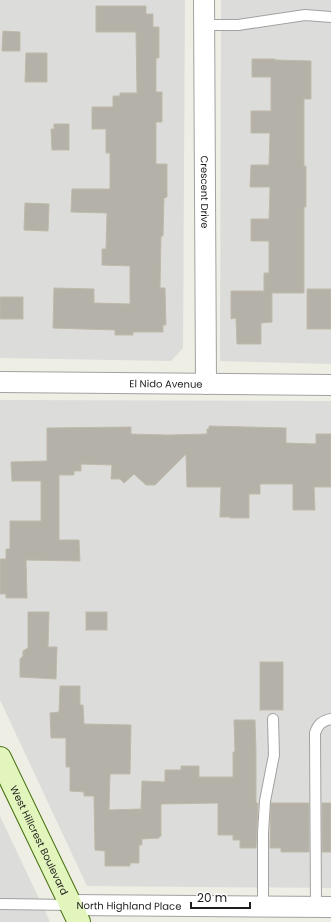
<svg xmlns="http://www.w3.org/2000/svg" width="331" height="922" font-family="Poppins,sans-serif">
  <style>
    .residential { fill: #dcdcdb }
    .building { fill: #b4b1a8; stroke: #bfb9a8 }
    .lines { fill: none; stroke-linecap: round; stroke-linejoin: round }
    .lane-casing { stroke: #a2a2a2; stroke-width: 12 }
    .street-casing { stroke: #a2a2a2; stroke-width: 22 }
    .secondary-casing { stroke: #466e0d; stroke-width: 24 }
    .lane { stroke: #fff; stroke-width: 10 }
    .street { stroke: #fff; stroke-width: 20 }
    .secondary { stroke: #e1f5bc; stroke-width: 22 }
    .labels { text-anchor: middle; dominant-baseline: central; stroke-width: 3.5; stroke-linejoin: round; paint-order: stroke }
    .street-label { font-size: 10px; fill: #1e1e1e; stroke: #fff }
  </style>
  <rect width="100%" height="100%" fill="#eeeee5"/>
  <g class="residential">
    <path d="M 0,0 L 185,0 L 183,348 L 171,361 L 0,358 Z"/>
    <path d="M 221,0 L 331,0 L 331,364 L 220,361 Z"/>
    <path d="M 0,400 L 331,401 L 331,888 L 87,886 L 0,700 Z"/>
    <path d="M 0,816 L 50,922 L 0,922 Z"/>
  </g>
  <g class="building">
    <path d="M 96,6 L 146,6 L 146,14 L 153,14 L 153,27 L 159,27 L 159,58 L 156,58 L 156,92 L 162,92 L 162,122 L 156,122 L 156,164 L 167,164 L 167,197 L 164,198 L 163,236 L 161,236 L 160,288 L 165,288 L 166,325 L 163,325 L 163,332 L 133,332 L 133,335 L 115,335 L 115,330 L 53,328 L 54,288 L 94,289 L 94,303 L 130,304 L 130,266 L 102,265 L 102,249 L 106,249 L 107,213 L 71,212 L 72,189 L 110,189 L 110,153 L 106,153 L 106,129 L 92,129 L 92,107 L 113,107 L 113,96 L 120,96 L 120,93 L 137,93 L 136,32 L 96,32 Z"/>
    <path d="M 3,31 L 20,32 L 20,51 L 2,51 Z"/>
    <path d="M 26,53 L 47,53 L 47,82 L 25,82 Z"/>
    <path d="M 252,59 L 275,59 L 275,60 L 311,61 L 311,99 L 304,99 L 304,166 L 306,166 L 306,207 L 304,207 L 304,293 L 272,293 L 272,322 L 261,323 L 261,344 L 237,344 L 236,318 L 231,319 L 231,291 L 264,291 L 264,273 L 269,273 L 269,241 L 251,241 L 251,219 L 269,219 L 270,187 L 250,187 L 251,165 L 269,165 L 270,133 L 251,133 L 251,111 L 271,111 L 271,77 L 252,77 Z"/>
    <path d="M 54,124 L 69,124 L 69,150 L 52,150 L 51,129 L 54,129 Z"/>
    <path d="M 25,203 L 49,204 L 48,231 L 24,230 Z"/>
    <rect x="307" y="289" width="24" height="40"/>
    <rect x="0" y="297" width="23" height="22"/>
    <path d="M 209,426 L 286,428 L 286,443 L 316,444 L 316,434 L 331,434 L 331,487 L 314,487 L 315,510 L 293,510 L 293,484 L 260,484 L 260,494 L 249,494 L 249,518 L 230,518 L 230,517 L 220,517 L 221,487 L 187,487 L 186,454 L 155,485 L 146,485 L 134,474 L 124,483 L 120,479 L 111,479 L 112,465 L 81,464 L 81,471 L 74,471 L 74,475 L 59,475 L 59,540 L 79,540 L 80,561 L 26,560 L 27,598 L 6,598 L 6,594 L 0,594 L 0,559 L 6,559 L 6,549 L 10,549 L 10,521 L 41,521 L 41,481 L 12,481 L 11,462 L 47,461 L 47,428 L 131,427 L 131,434 L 168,435 L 207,434 L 207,429 L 209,429 Z"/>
    <path d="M 28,612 L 49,612 L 48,647 L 57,647 L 56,679 L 20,677 L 20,659 L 23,656 L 23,651 L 28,648 Z"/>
    <rect x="86" y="612" width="21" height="18"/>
    <rect x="260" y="662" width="23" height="48"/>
    <path d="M 60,686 L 80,686 L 80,705 L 83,705 L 84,724 L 131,725 L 130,774 L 110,774 L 109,810 L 141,809 L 142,781 L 165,782 L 165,770 L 181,770 L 181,766 L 199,766 L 199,777 L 233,777 L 233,752 L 235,752 L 234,720 L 255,720 L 256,752 L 256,803 L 258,803 L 256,848 L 240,848 L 240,840 L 233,840 L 233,835 L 218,835 L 218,803 L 161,804 L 161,836 L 159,837 L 159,838 L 142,839 L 142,845 L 139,845 L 139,863 L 130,863 L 130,866 L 105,866 L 105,851 L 95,850 L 94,796 L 84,796 L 84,792 L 70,791 L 70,767 L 66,767 L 66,738 L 51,738 L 50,713 L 59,712 Z"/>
    <path d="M 271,803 L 309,803 L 309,852 L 281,852 L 281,848 L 270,848 Z"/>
    <rect x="322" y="803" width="9" height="49"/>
  </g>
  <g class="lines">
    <defs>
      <g id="lane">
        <path d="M 204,25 L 238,25 L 305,15 L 331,17"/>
        <path d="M 0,904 L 71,905"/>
        <path d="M 263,906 L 263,833 L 265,801 L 274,755 L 273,719"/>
        <path d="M 316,907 L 315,733 C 318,724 322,721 331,719"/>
      </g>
      <g id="street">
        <path id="s1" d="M 204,0 L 206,384"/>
        <path id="s2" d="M 0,382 L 331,385"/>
        <path id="s3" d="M 71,905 L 331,907"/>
      </g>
      <g id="secondary">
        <path id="s4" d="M 0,758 L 79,922"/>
      </g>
    </defs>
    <use href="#lane" class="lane-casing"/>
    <use href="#street" class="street-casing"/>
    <use href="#secondary" class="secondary-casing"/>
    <use href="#lane" class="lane"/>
    <use href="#street" class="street"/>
    <use href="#secondary" class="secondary"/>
  </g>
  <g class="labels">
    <g class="street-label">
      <text stroke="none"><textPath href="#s1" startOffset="192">Crescent Drive</textPath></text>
      <text stroke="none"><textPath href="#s2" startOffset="166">El Nido Avenue</textPath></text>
      <text stroke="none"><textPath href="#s4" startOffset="91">West Hillcrest Boulevard</textPath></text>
      <text stroke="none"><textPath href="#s3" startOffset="58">North Highland Place</textPath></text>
    </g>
  </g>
  <path d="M191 902v6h59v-6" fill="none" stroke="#1e1e1e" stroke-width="2"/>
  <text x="197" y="902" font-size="12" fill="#1e1e1e" stroke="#ffffff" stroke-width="3" paint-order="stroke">20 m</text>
</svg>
